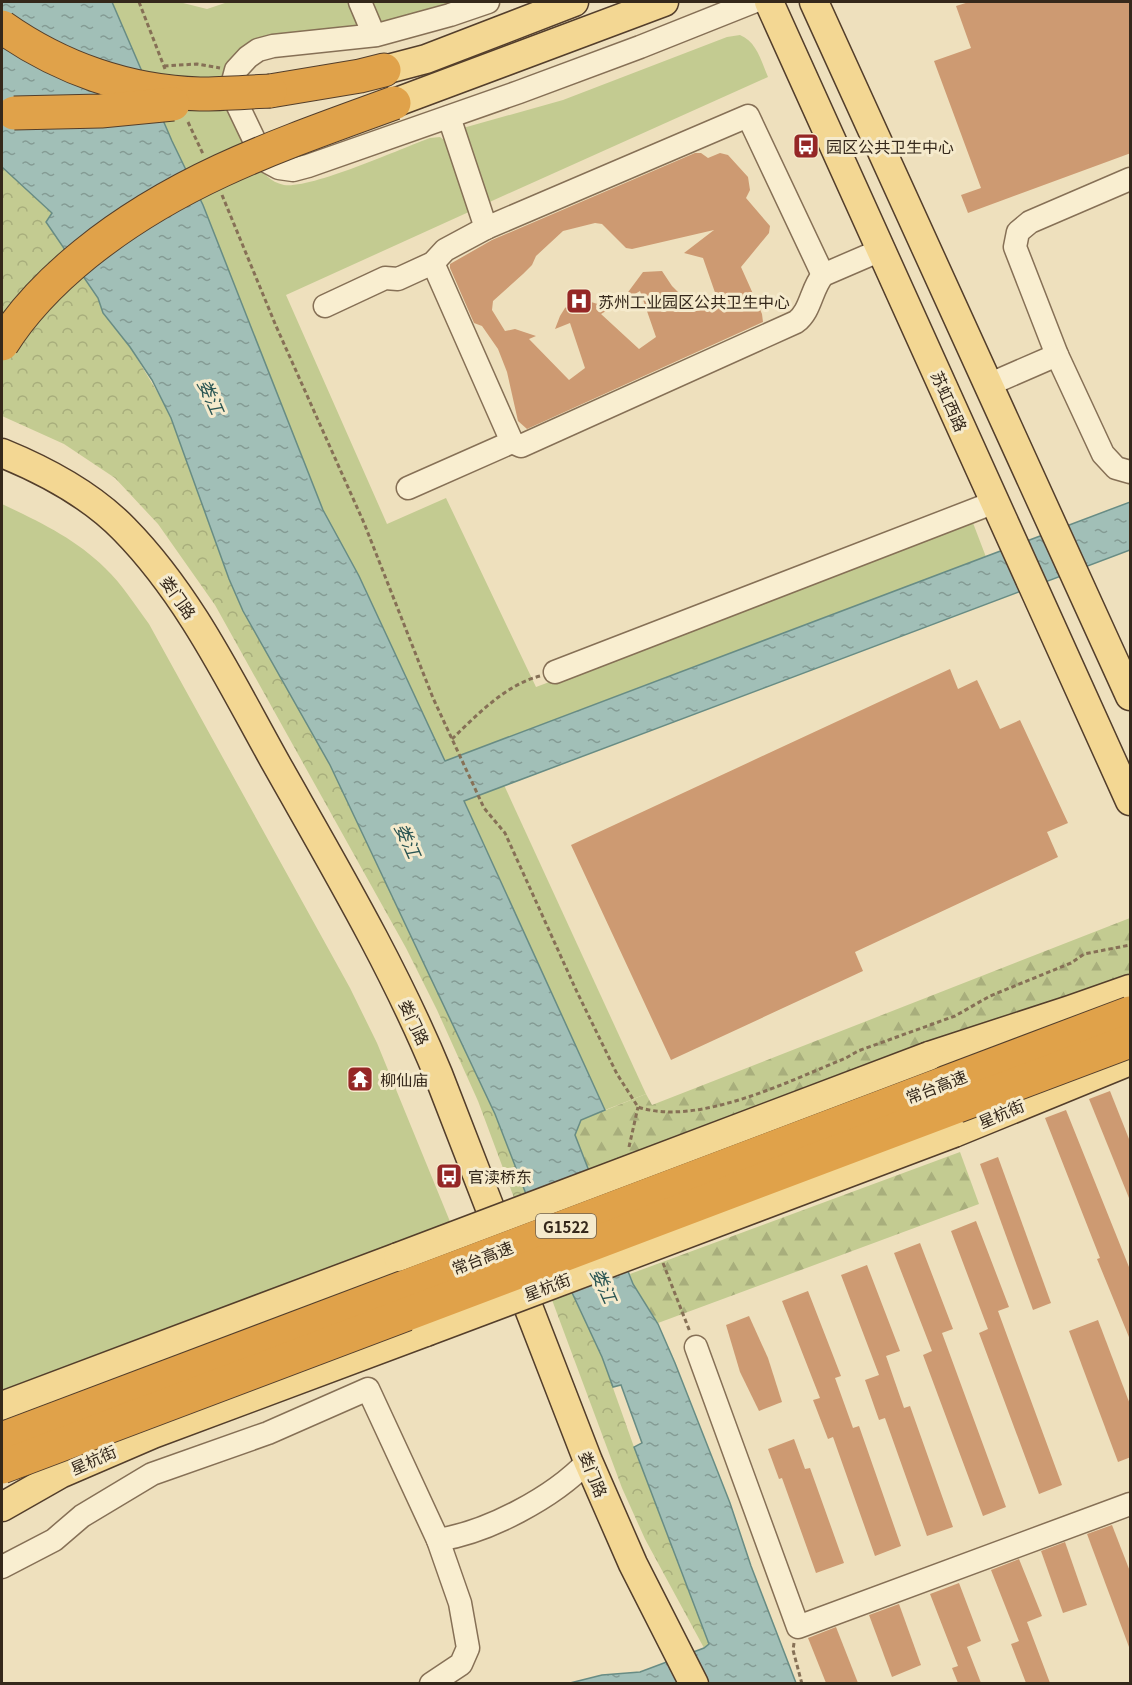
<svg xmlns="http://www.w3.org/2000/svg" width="1132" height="1685" font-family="Georgia,'Noto Sans SC',serif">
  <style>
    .grass { fill: #c3cb91 }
    .forest { fill: url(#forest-firs) }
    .park { fill: url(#park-crowns) }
    .water { fill: url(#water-ripples); stroke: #688c84; stroke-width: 1.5 }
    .building { fill: #cd9a72; fill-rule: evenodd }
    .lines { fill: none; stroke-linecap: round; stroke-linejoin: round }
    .minor-casing { stroke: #867056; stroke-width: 25 }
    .major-casing { stroke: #533e2b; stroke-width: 31 }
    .highway-casing { stroke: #533e2b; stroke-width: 35 }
    .path { stroke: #867056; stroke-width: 3; stroke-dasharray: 4.5 3; stroke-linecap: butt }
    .minor { stroke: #f9eed0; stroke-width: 22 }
    .major { stroke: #f3d793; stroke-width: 28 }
    .highway { stroke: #e0a24a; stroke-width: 33 }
    .major-bridge-casing { stroke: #533e2b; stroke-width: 31; stroke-linecap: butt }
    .highway-bridge-casing { stroke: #533e2b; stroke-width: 35; stroke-linecap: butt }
    .major-bridge { stroke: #f3d793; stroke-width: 28 }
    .highway-bridge { stroke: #e0a24a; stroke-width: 33 }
    .labels { text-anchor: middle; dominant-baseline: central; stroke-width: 6; stroke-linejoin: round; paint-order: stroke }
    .shield { fill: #f5eacc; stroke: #6f6250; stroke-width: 1.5 }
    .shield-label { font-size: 15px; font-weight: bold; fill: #35281b }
    .poi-label { font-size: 16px; fill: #35281b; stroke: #f5eacc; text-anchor: start }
    .street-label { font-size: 16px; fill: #35281b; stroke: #f5eacc }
    .water-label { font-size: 18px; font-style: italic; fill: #2a5553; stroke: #f5eacc }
  </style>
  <defs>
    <pattern id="forest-firs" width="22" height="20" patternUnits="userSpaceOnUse" patternTransform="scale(1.5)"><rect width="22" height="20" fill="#c3cb91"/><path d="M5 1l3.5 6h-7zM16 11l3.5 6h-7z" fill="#a8ae7c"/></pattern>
    <pattern id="park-crowns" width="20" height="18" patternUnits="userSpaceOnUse" patternTransform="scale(1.5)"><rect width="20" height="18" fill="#c3cb91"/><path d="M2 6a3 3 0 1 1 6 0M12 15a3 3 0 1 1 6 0" fill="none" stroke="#a8ae7c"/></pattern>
    <pattern id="water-ripples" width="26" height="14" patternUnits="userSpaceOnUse" patternTransform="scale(1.5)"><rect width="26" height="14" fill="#a1bfb7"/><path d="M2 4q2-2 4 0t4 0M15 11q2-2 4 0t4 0" fill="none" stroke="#849b94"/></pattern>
  </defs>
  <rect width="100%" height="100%" fill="#eee0bd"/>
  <g class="grass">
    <path d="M 112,2 L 179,2 L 207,9 L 228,2 L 354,2 L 362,29 L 241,56 L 256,162 C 263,173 270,182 284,185 C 311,189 400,149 430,138 L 440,137 L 447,142 L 471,211 L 286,295 L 387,524 L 446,498 L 536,687 L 973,523 L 986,557 L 445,761 L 359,576 L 323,510 L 203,205 L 172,141 Z"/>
    <path d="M 368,2 L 464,2 L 385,23 L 380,22 Z"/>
    <path d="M 740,35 C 757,42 761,61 768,77 L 483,205 L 463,128 L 563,100 L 727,37 Z"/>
    <path d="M 2,504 C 38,521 76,539 105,568 C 122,584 135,605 149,624 L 350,988 L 377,1043 L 451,1224 L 2,1393 Z"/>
    <path d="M 504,785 L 646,1094 L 605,1110 L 464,801 Z"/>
  </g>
  <g class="forest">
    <path d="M 1130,918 L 1130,975 L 589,1171 L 575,1135 L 581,1120 L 646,1094 L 652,1105 Z"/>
    <path d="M 960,1152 L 979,1204 L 658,1323 L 633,1284 L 630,1274 Z"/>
  </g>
  <path class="park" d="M 2,167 L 53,213 L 98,298 L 103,313 L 130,347 L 161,398 L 171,418 L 229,579 L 243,611 L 330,765 L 495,1114 L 526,1194 L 602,1357 L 634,1447 L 709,1644 L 704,1648 L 645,1539 L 622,1488 L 478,1101 L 437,1010 L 406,948 L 215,605 L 158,524 L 115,478 L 64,444 L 2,416 Z"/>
  <path class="water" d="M 2,2 L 112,2 L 172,141 L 203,205 L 323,510 L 359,576 L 445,761 L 1130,502 L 1130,550 L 464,801 L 605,1110 L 581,1120 L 575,1135 L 633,1284 L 658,1324 L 675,1363 L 730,1503 L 751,1566 L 796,1683 L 570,1683 L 602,1675 L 640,1672 L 704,1648 L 709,1644 L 634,1447 L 642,1443 L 621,1385 L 613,1387 L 602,1357 L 526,1194 L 495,1114 L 330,765 L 243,611 L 229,579 L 171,418 L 152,380 L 130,347 L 103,313 L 98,298 L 46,222 L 52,213 L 2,167 Z"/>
  <g class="building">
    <path d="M 969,2 L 1131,2 L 1131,153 L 968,213 L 961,195 L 981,188 L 934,61 L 971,48 L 956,6 Z"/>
    <path d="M 695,153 L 701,153 L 708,158 L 720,153 L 728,155 L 748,177 L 750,190 L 746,198 L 770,226 L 769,233 L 741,267 L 762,314 L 763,322 L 527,429 L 518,421 L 507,372 L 498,349 L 482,326 L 474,323 L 450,268 L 450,264 L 492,240 ZM 595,223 L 602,224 L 626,248 L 632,249 L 714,230 L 684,253 L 703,258 L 719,304 L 693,307 L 672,286 L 662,271 L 643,272 L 620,303 L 640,291 L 656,337 L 639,349 L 601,314 L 611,308 L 581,299 L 574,301 L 565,308 L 560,316 L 555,329 L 570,323 L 585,368 L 569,380 L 529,339 L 536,336 L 515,329 L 505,331 L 492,310 L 493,301 L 523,274 L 532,265 L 536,256 L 563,231 Z"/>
    <path d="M 950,669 L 958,689 L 977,680 L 1000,729 L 1020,720 L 1068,823 L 1047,832 L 1058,857 L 855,952 L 863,971 L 671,1060 L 571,845 Z"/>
    <path d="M 1110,1091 L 1131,1144 L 1131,1203 L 1089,1099 Z"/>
    <path d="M 1066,1110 L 1131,1272 L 1131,1342 L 1097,1259 L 1100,1258 L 1045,1118 Z"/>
    <path d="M 998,1157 L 1051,1303 L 1033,1310 L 980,1164 Z"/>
    <path d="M 976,1221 L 1009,1307 L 998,1311 L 1062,1485 L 1039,1494 L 979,1333 L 988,1329 L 951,1231 Z"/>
    <path d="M 920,1243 L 953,1329 L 942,1333 L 1006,1507 L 983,1516 L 923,1355 L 932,1351 L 894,1253 Z"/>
    <path d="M 867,1265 L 900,1351 L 886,1356 L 904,1408 L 910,1406 L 953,1527 L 927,1536 L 885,1418 L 879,1420 L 865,1380 L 879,1375 L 841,1275 Z"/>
    <path d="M 808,1291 L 841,1376 L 835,1378 L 853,1428 L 859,1426 L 901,1546 L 875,1556 L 833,1437 L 828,1439 L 813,1400 L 820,1398 L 782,1301 Z"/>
    <path d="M 749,1316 L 768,1358 L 782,1402 L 759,1411 L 740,1372 L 726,1325 Z"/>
    <path d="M 1098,1320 L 1131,1407 L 1131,1457 L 1118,1462 L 1069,1331 Z"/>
    <path d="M 794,1439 L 805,1469 L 810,1468 L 844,1563 L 816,1573 L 782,1478 L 779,1479 L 768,1449 Z"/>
    <path d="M 1112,1525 L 1131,1574 L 1129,1647 L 1087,1534 Z"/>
    <path d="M 1065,1542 L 1087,1605 L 1063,1613 L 1041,1551 Z"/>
    <path d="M 1019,1559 L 1042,1616 L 1027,1622 L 1050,1683 L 1026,1683 L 1011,1644 L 1019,1641 L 991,1570 Z"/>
    <path d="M 959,1583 L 981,1641 L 967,1647 L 981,1683 L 958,1683 L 952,1668 L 958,1666 L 930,1594 Z"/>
    <path d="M 899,1604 L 921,1665 L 892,1677 L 869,1615 Z"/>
    <path d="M 836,1627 L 858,1683 L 826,1683 L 808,1638 Z"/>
  </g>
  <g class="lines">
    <defs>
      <g id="minor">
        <path d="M 360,2 L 374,35"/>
        <path d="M 488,2 L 450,15 L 377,35 L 273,46 L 258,50 L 248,57 L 236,70 L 232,85 L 237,104 L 259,150 L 266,161 L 279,168 L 293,170 L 308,166 L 519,92 L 640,47 L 753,2"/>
        <path d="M 449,117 L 486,228"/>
        <path d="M 1130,179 L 1030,222 L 1018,232 L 1015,247 L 1057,355 L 1103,454 L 1116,468 L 1130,472"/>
        <path d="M 433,263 L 512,442 L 521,446 L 796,322 C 811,311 811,289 823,275 L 881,250"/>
        <path d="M 325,306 L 385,278 L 398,279 L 433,263 L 445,250 L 486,228 L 748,116 L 823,275"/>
        <path d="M 988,385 L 1057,355"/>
        <path d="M 408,488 L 512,442"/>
        <path d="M 555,672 L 995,502"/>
        <path d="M 696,1347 L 798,1627 L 1130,1504"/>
        <path d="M 438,1540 C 488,1532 553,1498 588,1461"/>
        <path d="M 2,1567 L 54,1540 L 82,1516 L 152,1474 L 268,1433 L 368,1389 L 438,1540 L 460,1603 L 468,1648 L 461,1664 L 431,1684"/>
      </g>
      <g id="major">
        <path d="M 769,2 L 1130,801"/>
        <path d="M 814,2 L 1130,696"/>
        <path d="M 384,70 L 426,59 L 574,2"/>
        <path d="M 394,103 L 664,2"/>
        <path d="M 2,453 C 46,471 91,495 124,529 C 190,596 231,683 277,765 C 334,866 394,967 438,1074 L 588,1461 L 633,1564 L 694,1684"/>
        <path d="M 929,1056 L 1070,1010 L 1130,989"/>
        <path d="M 954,1133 L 1130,1061"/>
        <path d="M 2,1406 L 398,1257"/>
        <path d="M 2,1507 L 60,1474 L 153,1434 L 426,1332"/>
      </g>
      <path id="highway" d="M 270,91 L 360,76 L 384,70"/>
    </defs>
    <use href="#minor" class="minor-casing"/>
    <use href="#major" class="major-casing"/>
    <use href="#highway" class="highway-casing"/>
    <g class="path">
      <path d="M 139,2 L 165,69"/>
      <path d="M 164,66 L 197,64 L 220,68"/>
      <path d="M 188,122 L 203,154"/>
      <path d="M 222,195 L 276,326 L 364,523 L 433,698 L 452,739 L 484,808 L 505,833 L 577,992 L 617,1074 L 638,1107 C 698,1127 789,1081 846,1058 L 858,1051 L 955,1016 L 990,996 L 1071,963 L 1084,954 L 1130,945"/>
      <path d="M 452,739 C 477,715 505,685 540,676"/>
      <path d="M 629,1147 L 638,1107"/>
      <path d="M 663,1263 L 690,1332"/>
      <path d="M 794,1643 L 793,1650 L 802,1684"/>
    </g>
    <use href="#minor" class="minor"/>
    <use href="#major" class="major"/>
    <use href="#highway" class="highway"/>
    <defs>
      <g id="major-bridge">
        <path d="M 398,1257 L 929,1056"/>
        <path d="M 426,1332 L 954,1133"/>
      </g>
      <g id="highway-bridge">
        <path d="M 2,27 C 60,68 128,92 200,94 C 223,94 247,92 270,91"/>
        <path d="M 14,113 L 101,111 L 173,104"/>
        <path d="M 2,344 C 24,309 53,280 85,254 C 179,178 282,144 394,103"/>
        <path d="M 2,1439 L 1130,1013"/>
        <path d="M 2,1467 L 1130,1041"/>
      </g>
    </defs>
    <use href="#major-bridge" class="major-bridge-casing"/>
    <use href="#highway-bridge" class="highway-bridge-casing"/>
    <use href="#major-bridge" class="major-bridge"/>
    <use href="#highway-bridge" class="highway-bridge"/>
  </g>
  <defs>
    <symbol id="bus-square" viewBox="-11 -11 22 22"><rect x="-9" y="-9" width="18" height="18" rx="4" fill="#952726" stroke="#f5eacc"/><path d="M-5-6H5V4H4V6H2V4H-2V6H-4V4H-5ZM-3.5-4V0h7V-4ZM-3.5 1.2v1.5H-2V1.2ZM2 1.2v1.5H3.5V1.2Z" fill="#fff"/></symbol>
    <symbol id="hospital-square" viewBox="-11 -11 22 22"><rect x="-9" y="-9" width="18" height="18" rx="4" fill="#952726" stroke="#f5eacc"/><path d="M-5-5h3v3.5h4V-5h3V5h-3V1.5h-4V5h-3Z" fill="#fff"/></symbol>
    <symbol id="temple-square" viewBox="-11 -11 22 22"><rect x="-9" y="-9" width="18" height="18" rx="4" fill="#952726" stroke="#f5eacc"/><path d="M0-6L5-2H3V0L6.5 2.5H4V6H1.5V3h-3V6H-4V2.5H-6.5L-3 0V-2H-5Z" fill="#fff"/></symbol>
  </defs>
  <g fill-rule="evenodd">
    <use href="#bus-square" x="791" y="131" width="30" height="30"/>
    <use href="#hospital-square" x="564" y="286" width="30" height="30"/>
    <use href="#temple-square" x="345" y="1064" width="30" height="30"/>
    <use href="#bus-square" x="434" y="1161" width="30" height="30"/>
  </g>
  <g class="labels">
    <rect class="shield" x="536" y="1214" width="60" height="24" rx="4.5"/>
    <g class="shield-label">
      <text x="566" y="1226">G1522</text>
    </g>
    <g class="poi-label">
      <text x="826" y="146">园区公共卫生中心</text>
      <text x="598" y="301">苏州工业园区公共卫生中心</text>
      <text x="380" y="1079">柳仙庙</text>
      <text x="468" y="1176">官渎桥东</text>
    </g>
    <g class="street-label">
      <text transform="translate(950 401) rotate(66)">苏虹西路</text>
      <text transform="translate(179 597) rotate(55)">娄门路</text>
      <text transform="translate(415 1022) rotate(65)">娄门路</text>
      <text transform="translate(936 1086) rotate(-21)">常台高速</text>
      <text transform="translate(1001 1113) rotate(-23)">星杭街</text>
      <text transform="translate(482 1257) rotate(-21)">常台高速</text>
      <text transform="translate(547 1286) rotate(-21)">星杭街</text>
      <text transform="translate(93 1459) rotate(-24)">星杭街</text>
      <text transform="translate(594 1474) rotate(68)">娄门路</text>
    </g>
    <g class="water-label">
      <text transform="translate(212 396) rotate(66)">娄江</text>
      <text transform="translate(409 840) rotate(66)">娄江</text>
      <text transform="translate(605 1285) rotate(66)">娄江</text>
    </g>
  </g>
  <rect width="1132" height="1685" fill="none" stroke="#35281b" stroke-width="6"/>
</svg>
